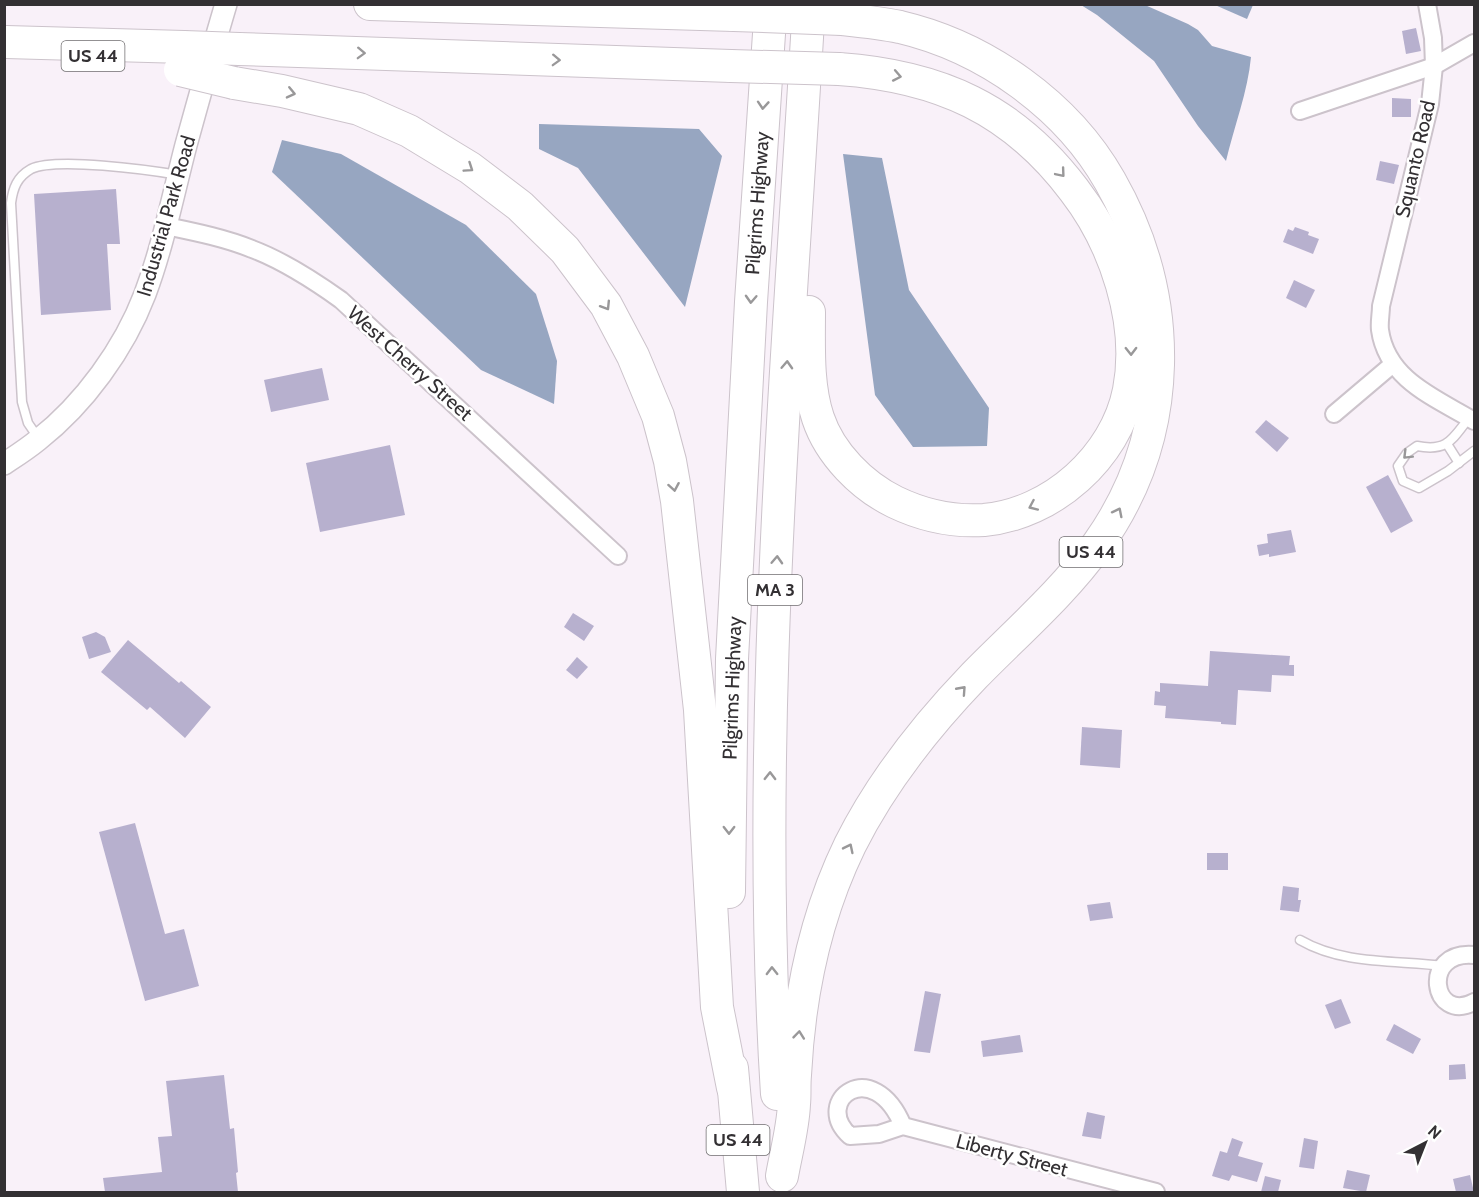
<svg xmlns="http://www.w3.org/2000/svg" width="1479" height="1197" font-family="Cabin,sans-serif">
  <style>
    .water { fill: #97a6c1 }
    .building { fill: #b7b0ce }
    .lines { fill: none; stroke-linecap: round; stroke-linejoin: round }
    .service-casing { stroke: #ccc3cb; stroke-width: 11 }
    .minor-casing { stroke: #ccc3cb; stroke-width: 20 }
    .tertiary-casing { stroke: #ccc3cb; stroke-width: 24 }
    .motorway-casing { stroke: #ccc3cb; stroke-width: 34 }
    .service { stroke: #fff; stroke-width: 8 }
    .minor { stroke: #fff; stroke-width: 16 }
    .tertiary { stroke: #fff; stroke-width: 21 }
    .motorway { stroke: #fff; stroke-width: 32 }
    .motorway-bridge-casing { stroke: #ccc3cb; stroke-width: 34; stroke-linecap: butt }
    .motorway-bridge { stroke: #fff; stroke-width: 32 }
    .oneway { stroke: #999899 }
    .labels { text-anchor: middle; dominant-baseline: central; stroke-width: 5; stroke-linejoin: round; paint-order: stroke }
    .shield { fill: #fff; stroke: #706e70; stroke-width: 1.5 }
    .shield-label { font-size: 18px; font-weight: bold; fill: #333033 }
    .street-label { font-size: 20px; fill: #333033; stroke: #fff }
  </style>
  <rect width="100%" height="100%" fill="#f9f1f9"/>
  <g class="water">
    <path d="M 1081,5 L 1145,5 L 1188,24 L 1198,30 L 1212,46 L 1251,57 C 1248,91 1234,127 1226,161 L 1198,126 L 1154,61 L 1097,15 Z"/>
    <path d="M 1215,5 L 1253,5 L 1247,19 Z"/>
    <path d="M 539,124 L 699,129 L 722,156 L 685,307 L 578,168 L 539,149 Z"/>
    <path d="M 282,140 L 341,154 L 466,225 L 536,294 L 557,361 L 554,404 L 481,370 L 272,172 Z"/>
    <path d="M 843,154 L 882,158 L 909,290 L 989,408 L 987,446 L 913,447 L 875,395 Z"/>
  </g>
  <g class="building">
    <path d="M 1416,28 L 1421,51 L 1406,54 L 1402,31 Z"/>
    <path d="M 1392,98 L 1411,99 L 1411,117 L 1392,117 Z"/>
    <path d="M 1380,161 L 1399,165 L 1394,184 L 1376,180 Z"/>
    <path d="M 116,189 L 120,244 L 107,244 L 111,310 L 41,315 L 34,194 Z"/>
    <path d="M 1295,227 L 1309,232 L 1308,235 L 1319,239 L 1313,254 L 1283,242 L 1288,229 L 1293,231 Z"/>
    <path d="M 1294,280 L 1315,290 L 1306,308 L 1286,298 Z"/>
    <path d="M 322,368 L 329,400 L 271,412 L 264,380 Z"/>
    <path d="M 1266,420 L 1289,438 L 1277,452 L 1255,432 Z"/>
    <path d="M 390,445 L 405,515 L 320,532 L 306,463 Z"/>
    <path d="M 1388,475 L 1413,521 L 1391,533 L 1366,487 Z"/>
    <path d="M 1291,530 L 1296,552 L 1269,557 L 1269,554 L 1259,556 L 1257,545 L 1268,543 L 1267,534 Z"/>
    <path d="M 573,613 L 594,626 L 584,641 L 564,627 Z"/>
    <path d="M 96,632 L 105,637 L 111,652 L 89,659 L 82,637 Z"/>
    <path d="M 128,640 L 179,683 L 181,681 L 211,707 L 185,738 L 150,707 L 147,710 L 101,672 Z"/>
    <path d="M 1210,651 L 1290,656 L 1289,665 L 1294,665 L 1294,676 L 1272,675 L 1271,692 L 1238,690 L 1236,725 L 1221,724 L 1221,722 L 1165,718 L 1166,706 L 1154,705 L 1155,691 L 1160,692 L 1160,683 L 1208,686 Z"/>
    <path d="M 577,657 L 588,667 L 577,679 L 566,670 Z"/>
    <path d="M 1082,727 L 1122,730 L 1120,768 L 1080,765 Z"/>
    <path d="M 135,823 L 165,934 L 184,929 L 199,986 L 145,1001 L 99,832 Z"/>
    <rect x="1207" y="853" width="21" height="17"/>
    <path d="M 1283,886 L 1299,888 L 1298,900 L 1301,900 L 1299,912 L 1280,910 Z"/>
    <path d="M 1110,902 L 1113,918 L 1090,921 L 1087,905 Z"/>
    <path d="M 925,991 L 941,994 L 930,1053 L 914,1051 Z"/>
    <path d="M 1341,999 L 1351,1023 L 1335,1029 L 1325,1005 Z"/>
    <path d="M 1394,1024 L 1421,1039 L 1413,1054 L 1386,1040 Z"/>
    <path d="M 1020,1035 L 1023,1052 L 983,1057 L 981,1041 Z"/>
    <path d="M 1465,1064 L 1466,1079 L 1449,1080 L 1449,1065 Z"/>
    <path d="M 224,1075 L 230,1129 L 234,1128 L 238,1172 L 236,1173 L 238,1192 L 105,1192 L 103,1178 L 162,1172 L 158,1137 L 172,1136 L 166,1081 Z"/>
    <path d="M 1087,1112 L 1105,1116 L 1101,1139 L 1082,1136 Z"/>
    <path d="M 1232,1138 L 1243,1142 L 1238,1156 L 1263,1163 L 1257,1182 L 1232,1175 L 1229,1181 L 1212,1176 L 1220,1151 L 1227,1153 Z"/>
    <path d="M 1304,1138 L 1318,1141 L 1314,1169 L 1299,1167 Z"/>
    <path d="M 1347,1170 L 1370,1175 L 1366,1192 L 1343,1188 Z"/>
    <path d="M 1470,1175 L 1474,1192 L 1456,1192 L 1453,1179 Z"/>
    <path d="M 1265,1176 L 1281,1180 L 1278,1192 L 1261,1192 Z"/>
  </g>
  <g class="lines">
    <defs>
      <g id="service">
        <path d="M 1469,418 C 1452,439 1448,452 1417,446 L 1407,453 L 1398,466 L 1403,481 L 1419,488 L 1448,471 L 1474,451"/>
        <path d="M 39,439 L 28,423 L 22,402 L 11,203 C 13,188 17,177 31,169 C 56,157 149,170 179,175"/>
        <path d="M 1447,444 L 1459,463"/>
        <path d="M 1300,940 C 1343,965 1396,960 1444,966"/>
      </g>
      <g id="minor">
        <path d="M 1427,4 L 1433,38 L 1434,66 L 1430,104 L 1381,306 C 1381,314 1379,322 1380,330 C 1387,380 1436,398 1474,421"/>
        <path d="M 1300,111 L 1434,66 L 1474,43"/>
        <path d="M 166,226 C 195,232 225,238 252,249 C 284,261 313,280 341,300 L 618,556"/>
        <path d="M 1334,414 L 1393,364"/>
        <path d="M 1474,955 C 1420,950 1432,1024 1474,1002"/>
        <path d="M 903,1126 C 873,1054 811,1101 850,1136 L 879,1134 L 903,1126 L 1156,1192"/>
      </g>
      <path id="tertiary" d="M 4,464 C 16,456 27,449 38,440 C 84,404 124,349 145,294 C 163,246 173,195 186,145 C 199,98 212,51 226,4"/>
      <g id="motorway">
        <path d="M 370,4 L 734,15"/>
        <path d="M 6,42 L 184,47"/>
        <path d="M 239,49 L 731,66"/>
        <path d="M 234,83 L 282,91 L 359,109 L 409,131 L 470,168 L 520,206 L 565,250 L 606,305 L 633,356 L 658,416 L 670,461 L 677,501 L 700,710 L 717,1007 L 733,1088"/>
        <path d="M 809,312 C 809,347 807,385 818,418 C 830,454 862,486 895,502 C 922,515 953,522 984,520 C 1052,514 1116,457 1129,390 C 1142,322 1115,243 1074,190 C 1013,109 939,76 839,69"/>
        <path d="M 729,892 L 732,659 L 751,302 L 771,4"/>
        <path d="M 732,1068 L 743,1192"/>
        <path d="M 777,1094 C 754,731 788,367 809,4"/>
        <path d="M 782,1176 C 786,1153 793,1128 794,1104 C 795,1095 794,1085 795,1075 C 799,996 815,917 850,845 C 882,781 925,727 974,676 C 1016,633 1063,593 1098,544 C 1176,434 1176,297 1110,181 C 1067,105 985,47 900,27 C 881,23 861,21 842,19"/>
      </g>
    </defs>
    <use href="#service" class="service-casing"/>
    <use href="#minor" class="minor-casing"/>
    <use href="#tertiary" class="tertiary-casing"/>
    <use href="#motorway" class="motorway-casing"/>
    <use href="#service" class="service"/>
    <use href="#minor" class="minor"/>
    <use href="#tertiary" class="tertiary"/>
    <use href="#motorway" class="motorway"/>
    <defs>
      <g id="motorway-bridge">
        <path d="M 734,15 L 842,19"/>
        <path d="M 184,47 L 239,49"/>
        <path d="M 731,66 L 839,69"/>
        <path d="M 180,70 L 234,83"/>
      </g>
    </defs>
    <use href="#motorway-bridge" class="motorway-bridge-casing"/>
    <use href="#motorway-bridge" class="motorway-bridge"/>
  </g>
  <defs><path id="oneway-chevron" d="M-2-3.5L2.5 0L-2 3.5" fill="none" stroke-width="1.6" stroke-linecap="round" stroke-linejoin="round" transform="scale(1.5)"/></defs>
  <g class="oneway">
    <use href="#oneway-chevron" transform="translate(361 53) rotate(2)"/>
    <use href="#oneway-chevron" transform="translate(556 60) rotate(2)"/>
    <use href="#oneway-chevron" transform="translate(897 76) rotate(11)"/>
    <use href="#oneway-chevron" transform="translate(291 93) rotate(13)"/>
    <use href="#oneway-chevron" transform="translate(763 105) rotate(94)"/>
    <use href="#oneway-chevron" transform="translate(469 168) rotate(34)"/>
    <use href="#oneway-chevron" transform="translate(1061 173) rotate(50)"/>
    <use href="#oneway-chevron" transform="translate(751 299) rotate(93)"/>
    <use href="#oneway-chevron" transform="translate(606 306) rotate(58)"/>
    <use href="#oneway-chevron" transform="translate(1131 351) rotate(89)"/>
    <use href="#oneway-chevron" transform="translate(787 365) rotate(-87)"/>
    <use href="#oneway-chevron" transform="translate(1407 455) rotate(135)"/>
    <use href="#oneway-chevron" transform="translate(674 487) rotate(80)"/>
    <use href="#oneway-chevron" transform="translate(1033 506) rotate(156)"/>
    <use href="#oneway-chevron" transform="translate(1118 512) rotate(-63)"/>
    <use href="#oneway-chevron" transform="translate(777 560) rotate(-87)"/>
    <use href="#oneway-chevron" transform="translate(962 690) rotate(-48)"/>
    <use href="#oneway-chevron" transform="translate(770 776) rotate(-89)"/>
    <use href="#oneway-chevron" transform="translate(729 830) rotate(90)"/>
    <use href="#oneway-chevron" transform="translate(849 848) rotate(-64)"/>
    <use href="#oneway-chevron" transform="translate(772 971) rotate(-91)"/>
    <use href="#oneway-chevron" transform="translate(799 1035) rotate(-84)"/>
  </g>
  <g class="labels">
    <g class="shield">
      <rect x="61.5" y="41" width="63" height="30" rx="4.5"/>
      <rect x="1059.5" y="537" width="63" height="30" rx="4.5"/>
      <rect x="748" y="575" width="54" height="30" rx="4.5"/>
      <rect x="706.5" y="1125" width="63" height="30" rx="4.5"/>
    </g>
    <g class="shield-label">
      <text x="93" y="56">US 44</text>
      <text x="1091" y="552">US 44</text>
      <text x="775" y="590">MA 3</text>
      <text x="738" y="1140">US 44</text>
    </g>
    <g class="street-label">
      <text transform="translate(1415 159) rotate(-77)">Squanto Road</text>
      <text transform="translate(757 203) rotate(-86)">Pilgrims Highway</text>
      <text transform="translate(166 216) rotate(-74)">Industrial Park Road</text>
      <text transform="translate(410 363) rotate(42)">West Cherry Street</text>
      <text transform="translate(732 688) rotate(-88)">Pilgrims Highway</text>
      <text transform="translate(1012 1155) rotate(15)">Liberty Street</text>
    </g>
  </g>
  <rect width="1479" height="1197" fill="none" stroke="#333033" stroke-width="12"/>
  <g transform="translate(1425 1143) rotate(42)" stroke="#ffffff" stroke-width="4.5" paint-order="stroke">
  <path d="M0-4.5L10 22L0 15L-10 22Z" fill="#333033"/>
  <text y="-9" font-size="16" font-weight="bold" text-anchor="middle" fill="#333033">N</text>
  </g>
</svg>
